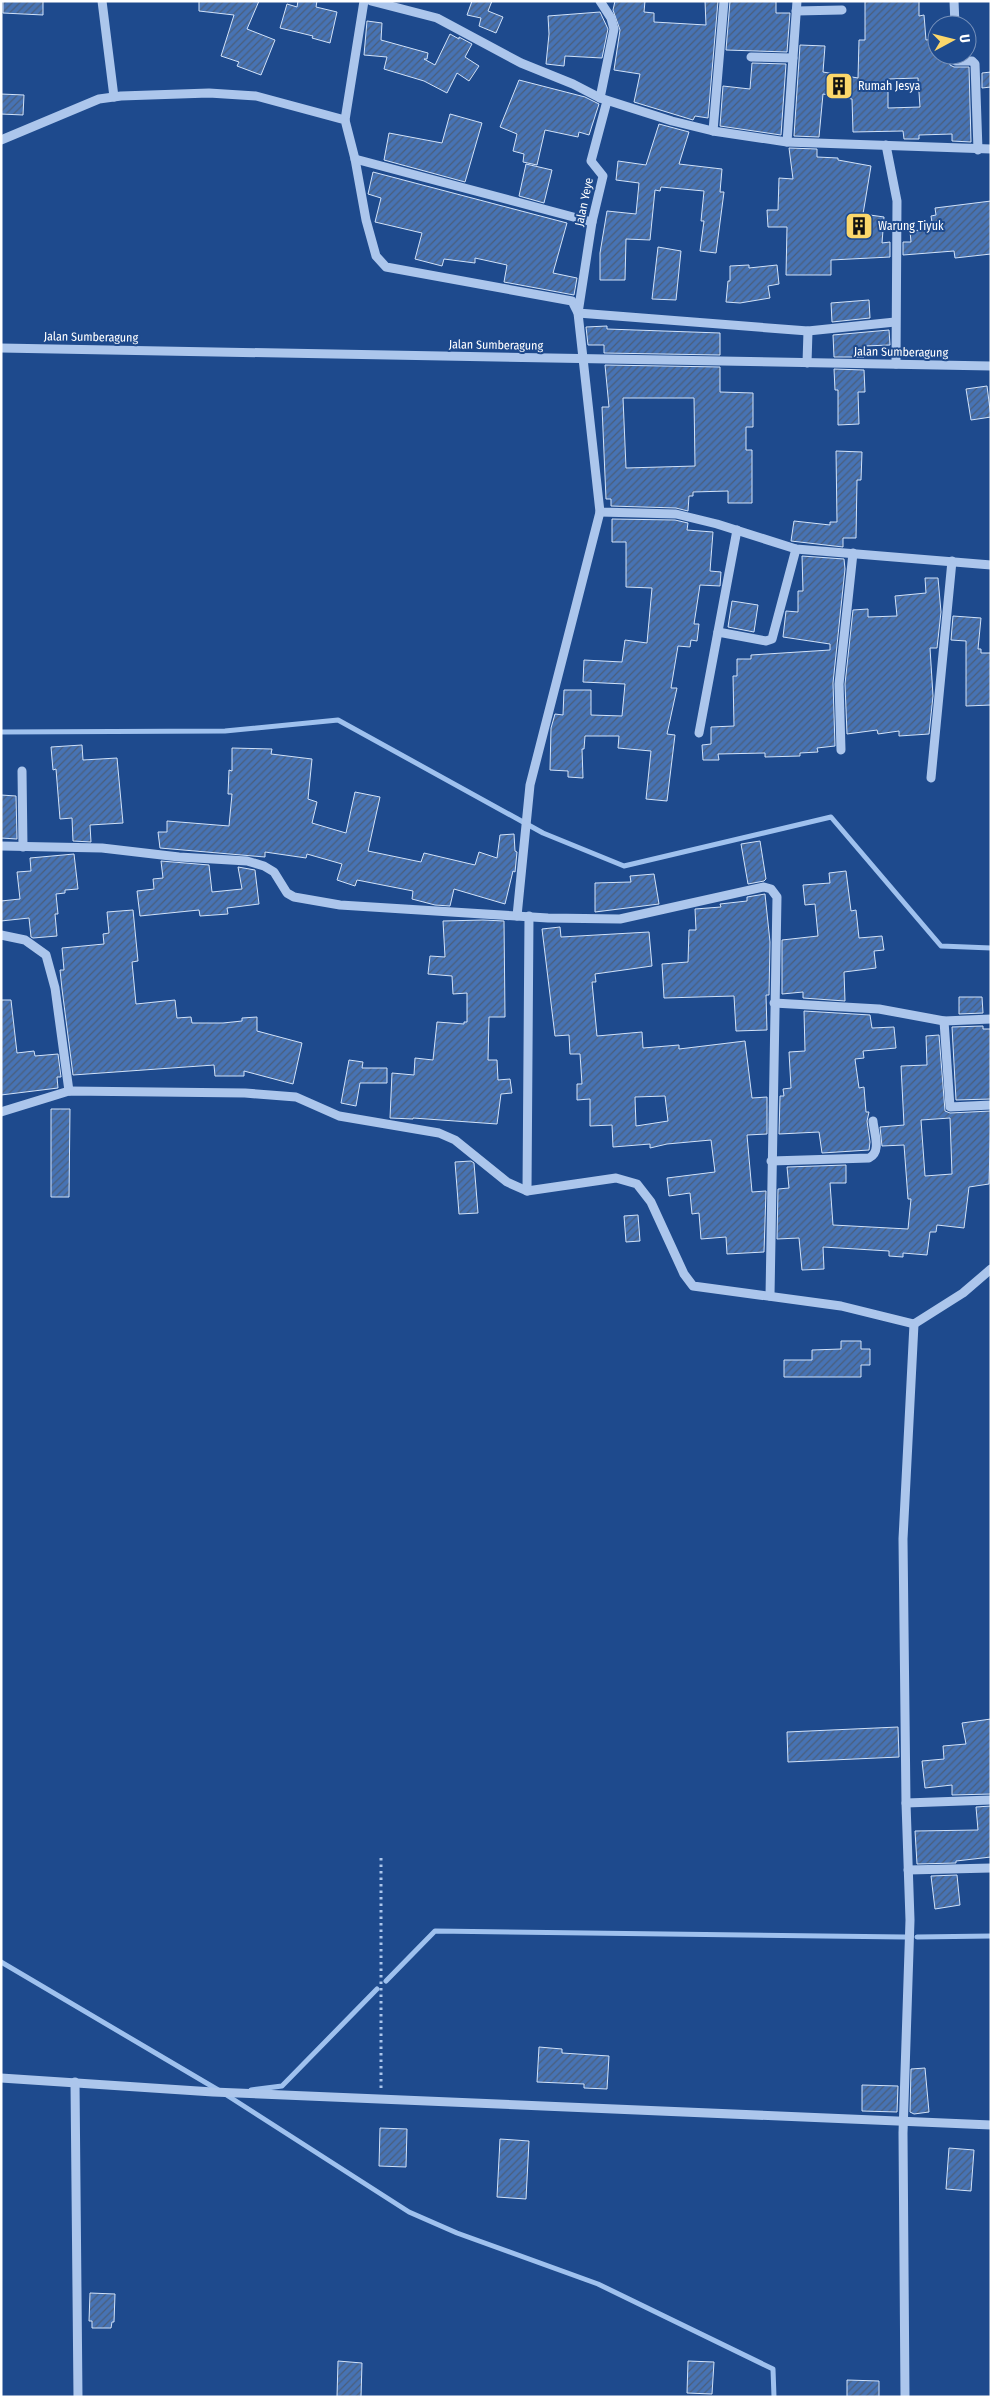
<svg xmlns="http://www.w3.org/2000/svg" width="992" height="2398" font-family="'Fira Sans Condensed',sans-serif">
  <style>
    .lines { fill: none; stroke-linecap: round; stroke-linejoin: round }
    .stream { stroke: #9fc1ee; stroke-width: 5 }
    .building { fill: url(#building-hatch); stroke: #d1e2f9; fill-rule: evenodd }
    .path { stroke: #acc6ec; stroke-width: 3; stroke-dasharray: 2.5 4; stroke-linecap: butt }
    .minor { stroke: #acc6ec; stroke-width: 9 }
    .labels { text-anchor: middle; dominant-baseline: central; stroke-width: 4; stroke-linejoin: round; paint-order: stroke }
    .poi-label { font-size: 12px; fill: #fff; stroke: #1e4a8d; text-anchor: start }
    .street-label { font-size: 12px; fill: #fff; stroke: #1e4a8d }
  </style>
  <defs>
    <pattern id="building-hatch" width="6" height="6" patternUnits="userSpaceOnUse" patternTransform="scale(1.25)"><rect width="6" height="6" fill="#4773b4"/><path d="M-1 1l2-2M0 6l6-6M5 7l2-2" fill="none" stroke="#4a5e7b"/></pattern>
  </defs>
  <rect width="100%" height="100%" fill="#1e4a8d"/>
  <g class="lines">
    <g class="stream">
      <path d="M 1,732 L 225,731 L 338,720 L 543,833 L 624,866 L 831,817 L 941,946 L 991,948"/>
      <path d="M 917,1937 L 991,1936"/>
      <path d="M 1,1962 L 225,2094 L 409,2212 L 457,2233 L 598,2284 L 773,2369 L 774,2397"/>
      <path d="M 386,1981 L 435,1931 L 905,1937"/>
      <path d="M 251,2090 L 282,2086 L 377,1989"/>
    </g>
  </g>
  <g class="building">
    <path d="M 3,1 L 43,1 L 43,15 L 3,13 Z"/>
    <path d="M 199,1 L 259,1 L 247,29 L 275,40 L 261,75 L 237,66 L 239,62 L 221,56 L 234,15 L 199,11 Z"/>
    <path d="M 298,1 L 317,1 L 316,7 L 337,12 L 330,43 L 312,38 L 313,36 L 280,28 L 287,4 L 297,7 Z"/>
    <path d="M 472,1 L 492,1 L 488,11 L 503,17 L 496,33 L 479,26 L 481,18 L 467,15 Z"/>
    <path d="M 615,1 L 645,1 L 644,12 L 654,13 L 654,22 L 706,25 L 705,1 L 718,1 L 708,118 L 695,116 L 693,120 L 634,102 L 640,74 L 614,70 L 620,30 L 613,10 Z"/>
    <path d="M 730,1 L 776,1 L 776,13 L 790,13 L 787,52 L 726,50 Z"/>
    <path d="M 865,1 L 919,1 L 919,16 L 924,15 L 926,40 L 937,39 L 937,55 L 949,55 L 950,65 L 954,67 L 969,67 L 971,142 L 952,141 L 952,134 L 919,135 L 919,139 L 904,139 L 903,131 L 853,132 L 852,99 L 823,94 L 819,137 L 794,136 L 800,45 L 825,46 L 823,72 L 858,78 L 859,40 L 865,40 ZM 918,78 L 920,107 L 888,108 L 888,79 Z"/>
    <path d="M 600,12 L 608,29 L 602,58 L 565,56 L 564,66 L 546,64 L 549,34 L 548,16 Z"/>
    <path d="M 367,21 L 382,23 L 381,40 L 428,53 L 427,59 L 424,59 L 435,65 L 450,34 L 459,39 L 459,37 L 472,44 L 465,57 L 479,66 L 469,81 L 457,73 L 447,93 L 424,81 L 384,69 L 387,57 L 364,55 Z"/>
    <path d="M 752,63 L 786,64 L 781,135 L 720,126 L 723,86 L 750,89 Z"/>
    <path d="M 991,72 L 991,87 L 982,88 L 982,73 Z"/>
    <path d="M 519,80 L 585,97 L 599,104 L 589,135 L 579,132 L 578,137 L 545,130 L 537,165 L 523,162 L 524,154 L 513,151 L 517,134 L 500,127 Z"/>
    <path d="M 1,94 L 24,95 L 23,115 L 1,114 Z"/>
    <path d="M 450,114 L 482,123 L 465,182 L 384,160 L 389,133 L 442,143 Z"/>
    <path d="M 659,124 L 689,132 L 679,164 L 722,169 L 720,192 L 724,192 L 716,253 L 700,251 L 704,221 L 701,221 L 704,191 L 661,187 L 660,191 L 655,190 L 650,240 L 626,239 L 625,280 L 600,280 L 600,253 L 607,211 L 636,214 L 639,183 L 616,180 L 618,161 L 646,165 Z"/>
    <path d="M 789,148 L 817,149 L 817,157 L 838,158 L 838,160 L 871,166 L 863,214 L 884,217 L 882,243 L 890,242 L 890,257 L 831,260 L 831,275 L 786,275 L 787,227 L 768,227 L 767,210 L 778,210 L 779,178 L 793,179 Z"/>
    <path d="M 526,164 L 552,170 L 544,203 L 519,196 Z"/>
    <path d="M 373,172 L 567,223 L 553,273 L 577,278 L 574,295 L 504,282 L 507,265 L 475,258 L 475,263 L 444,259 L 442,266 L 415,259 L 422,233 L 375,222 L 381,198 L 368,194 Z"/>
    <path d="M 991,201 L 991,254 L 955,258 L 954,251 L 903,255 L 903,242 L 911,242 L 910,231 L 933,229 L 931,216 L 936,215 L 935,208 Z"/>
    <path d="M 658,247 L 681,251 L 676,300 L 652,299 Z"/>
    <path d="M 749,265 L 749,268 L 777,265 L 779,284 L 768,286 L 770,298 L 740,303 L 726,302 L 728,281 L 730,281 L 730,266 Z"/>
    <path d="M 869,300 L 870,318 L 832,322 L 831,303 Z"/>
    <path d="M 607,326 L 607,329 L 720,333 L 720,355 L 604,353 L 604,345 L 588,345 L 586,327 Z"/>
    <path d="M 889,330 L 890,345 L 864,346 L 864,357 L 834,357 L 833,335 Z"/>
    <path d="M 605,365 L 720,367 L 720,392 L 753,393 L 753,427 L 746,427 L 746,450 L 752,450 L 752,503 L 728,503 L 728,491 L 693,492 L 693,496 L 689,496 L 688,511 L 676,508 L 611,506 L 611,499 L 606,499 L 602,407 L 609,407 ZM 623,398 L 694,398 L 695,466 L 626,468 Z"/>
    <path d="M 834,369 L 864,370 L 865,392 L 858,392 L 859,424 L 838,425 L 838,390 L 835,390 Z"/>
    <path d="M 987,386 L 991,417 L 971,420 L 966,389 Z"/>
    <path d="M 836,451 L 862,452 L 861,480 L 857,480 L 856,538 L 843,538 L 843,547 L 791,541 L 794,521 L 830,525 L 830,522 L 837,522 Z"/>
    <path d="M 612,519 L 675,520 L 688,523 L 687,530 L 713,532 L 710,571 L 721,572 L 720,586 L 700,585 L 694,624 L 699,624 L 697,641 L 691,640 L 690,647 L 678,646 L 671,688 L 677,688 L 667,734 L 675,735 L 667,801 L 646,799 L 651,751 L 618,748 L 619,736 L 585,736 L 584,749 L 582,749 L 583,778 L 568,777 L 568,771 L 550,770 L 551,728 L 555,714 L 563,715 L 564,690 L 591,690 L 591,715 L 622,716 L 625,684 L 583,682 L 584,660 L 622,662 L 625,640 L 647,643 L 652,588 L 626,587 L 626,542 L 612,542 Z"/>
    <path d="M 802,556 L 844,559 L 845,569 L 833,683 L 835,746 L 817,748 L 818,752 L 800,753 L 800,756 L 765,757 L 765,753 L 718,754 L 719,760 L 703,760 L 702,745 L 711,744 L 711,727 L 734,726 L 733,676 L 737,676 L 737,659 L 751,659 L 751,655 L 830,650 L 830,644 L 783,637 L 786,611 L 798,612 L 798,591 L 803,591 Z"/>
    <path d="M 925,578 L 938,578 L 941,612 L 937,648 L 930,648 L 933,696 L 929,734 L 899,736 L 899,731 L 878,734 L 877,730 L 847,734 L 845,684 L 853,610 L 868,609 L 868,617 L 897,616 L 895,596 L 926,593 Z"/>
    <path d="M 732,601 L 758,605 L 754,632 L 728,627 Z"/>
    <path d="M 953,616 L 981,618 L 978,649 L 981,649 L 981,653 L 991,653 L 991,705 L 966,706 L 966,641 L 951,640 Z"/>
    <path d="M 82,745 L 83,760 L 117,758 L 123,823 L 90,825 L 91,842 L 73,841 L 72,818 L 60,819 L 56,769 L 53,770 L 51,747 Z"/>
    <path d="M 232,748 L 272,749 L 271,754 L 312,759 L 308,799 L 317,802 L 312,823 L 346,833 L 355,792 L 380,797 L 368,851 L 421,862 L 424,853 L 475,865 L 479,852 L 497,858 L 500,835 L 514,834 L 515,851 L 517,852 L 515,872 L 513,871 L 505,904 L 454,889 L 450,906 L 435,905 L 412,899 L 413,891 L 357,880 L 355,886 L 337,880 L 342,864 L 307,854 L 306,858 L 265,852 L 265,857 L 253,856 L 160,848 L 158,832 L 167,832 L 167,821 L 229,826 L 232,794 L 228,794 L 229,770 L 232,771 Z"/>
    <path d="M 1,795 L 16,796 L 17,839 L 1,838 Z"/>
    <path d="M 760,841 L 766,879 L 764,881 L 748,884 L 741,844 Z"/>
    <path d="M 74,854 L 78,889 L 65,890 L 65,893 L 56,894 L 58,914 L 55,914 L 57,936 L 33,938 L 31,937 L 29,918 L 1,921 L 1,901 L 20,899 L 17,872 L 31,871 L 30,858 Z"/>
    <path d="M 161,861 L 209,865 L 212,892 L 242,889 L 238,867 L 255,870 L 259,904 L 227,908 L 228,914 L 200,916 L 199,910 L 140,916 L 137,891 L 154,889 L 153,879 L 163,878 Z"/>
    <path d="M 846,871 L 851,911 L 856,910 L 859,938 L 882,936 L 884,950 L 874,951 L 876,968 L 844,972 L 845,1001 L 803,998 L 803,992 L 782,994 L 782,940 L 818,936 L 815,904 L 805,905 L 803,885 L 830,883 L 829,873 Z"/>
    <path d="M 654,874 L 659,904 L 595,912 L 595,883 L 631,882 L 630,876 Z"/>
    <path d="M 765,894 L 770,942 L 769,995 L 766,995 L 767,1030 L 736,1031 L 734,996 L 664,998 L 662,964 L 688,962 L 689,930 L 696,930 L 695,909 L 721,907 L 720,904 L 747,901 L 747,897 Z"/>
    <path d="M 133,910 L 138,961 L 132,962 L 136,1004 L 175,1000 L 177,1018 L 191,1017 L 192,1023 L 223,1023 L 242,1021 L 242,1018 L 257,1017 L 257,1031 L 302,1043 L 293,1084 L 244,1071 L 244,1076 L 215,1076 L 214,1065 L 73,1075 L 62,989 L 60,970 L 64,970 L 62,948 L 104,944 L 103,934 L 109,933 L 107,912 Z"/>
    <path d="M 483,920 L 504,921 L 505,1017 L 489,1017 L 488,1060 L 497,1060 L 498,1080 L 510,1079 L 512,1093 L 501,1094 L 497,1124 L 413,1118 L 413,1119 L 390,1118 L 392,1073 L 414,1075 L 415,1058 L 433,1060 L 437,1022 L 464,1024 L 464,1022 L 467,1022 L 467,993 L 453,994 L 452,976 L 428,974 L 430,956 L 445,957 L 443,921 Z"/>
    <path d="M 560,927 L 561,937 L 649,932 L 652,966 L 595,974 L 596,982 L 592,982 L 597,1036 L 642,1032 L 643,1048 L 679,1045 L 679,1049 L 745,1041 L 752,1098 L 767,1097 L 767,1134 L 747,1135 L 752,1192 L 766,1191 L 764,1252 L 727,1254 L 726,1237 L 701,1239 L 699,1213 L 692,1214 L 690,1193 L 669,1196 L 667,1178 L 715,1172 L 711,1140 L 667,1144 L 650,1148 L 650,1144 L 613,1147 L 612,1125 L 590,1126 L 590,1099 L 577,1100 L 577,1084 L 582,1084 L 580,1054 L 570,1054 L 569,1035 L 555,1036 L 542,929 ZM 665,1096 L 668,1121 L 636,1126 L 635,1097 Z"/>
    <path d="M 959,997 L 982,997 L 983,1013 L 959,1014 Z"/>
    <path d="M 1,1000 L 11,1000 L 17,1053 L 34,1051 L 35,1056 L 58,1054 L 61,1077 L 57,1077 L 58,1088 L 1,1095 Z"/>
    <path d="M 804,1011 L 870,1015 L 872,1028 L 894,1027 L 896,1048 L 863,1051 L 864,1058 L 855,1059 L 859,1088 L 864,1087 L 866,1112 L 869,1112 L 867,1121 L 870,1142 L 869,1150 L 822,1153 L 819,1132 L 779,1134 L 780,1096 L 784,1096 L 783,1089 L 791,1088 L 789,1052 L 805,1051 Z"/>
    <path d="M 983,1026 L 983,1029 L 991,1029 L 991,1099 L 956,1100 L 952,1027 Z"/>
    <path d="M 939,1035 L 945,1111 L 950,1113 L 991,1111 L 989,1184 L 969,1187 L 964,1228 L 937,1225 L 936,1232 L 930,1232 L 927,1255 L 903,1253 L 903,1257 L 889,1256 L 889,1251 L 823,1247 L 824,1269 L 802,1270 L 799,1238 L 777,1239 L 778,1189 L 789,1188 L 787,1167 L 846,1165 L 846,1183 L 830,1183 L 833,1225 L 908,1229 L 911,1199 L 908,1199 L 904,1145 L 882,1146 L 880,1127 L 904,1125 L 901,1066 L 927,1065 L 926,1036 ZM 950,1118 L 952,1174 L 925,1176 L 921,1120 Z"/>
    <path d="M 349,1060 L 363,1062 L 362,1068 L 387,1068 L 387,1083 L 360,1083 L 356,1106 L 341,1103 Z"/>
    <path d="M 51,1109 L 70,1109 L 69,1197 L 51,1197 Z"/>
    <path d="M 471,1161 L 474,1163 L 478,1213 L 459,1214 L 455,1162 Z"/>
    <path d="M 638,1215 L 640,1241 L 626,1242 L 624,1216 Z"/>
    <path d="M 841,1341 L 861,1341 L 861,1349 L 870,1349 L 870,1365 L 861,1365 L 861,1377 L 784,1377 L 784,1360 L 812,1360 L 812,1350 L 841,1349 Z"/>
    <path d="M 991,1719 L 991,1794 L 952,1795 L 952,1785 L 925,1788 L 922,1761 L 944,1759 L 943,1746 L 966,1744 L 962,1723 Z"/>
    <path d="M 898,1727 L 899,1757 L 788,1762 L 787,1732 Z"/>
    <path d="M 991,1806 L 991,1857 L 956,1861 L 956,1863 L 917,1864 L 915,1831 L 978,1830 L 976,1807 Z"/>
    <path d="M 957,1875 L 960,1905 L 935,1909 L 931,1876 Z"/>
    <path d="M 539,2047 L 562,2049 L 562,2053 L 609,2056 L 607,2089 L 584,2088 L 584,2084 L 537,2082 Z"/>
    <path d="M 925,2068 L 929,2112 L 914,2114 L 910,2112 L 911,2069 Z"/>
    <path d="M 862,2085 L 898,2086 L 897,2112 L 862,2111 Z"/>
    <path d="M 380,2128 L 407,2129 L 406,2167 L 379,2166 Z"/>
    <path d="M 500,2139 L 529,2141 L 526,2199 L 497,2197 Z"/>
    <path d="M 949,2148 L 974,2150 L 971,2191 L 946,2189 Z"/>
    <path d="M 90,2293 L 115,2294 L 114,2322 L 112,2322 L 111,2328 L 92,2328 L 92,2321 L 89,2321 Z"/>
    <path d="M 338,2361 L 362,2363 L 361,2397 L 337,2397 Z"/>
    <path d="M 688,2361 L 714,2362 L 712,2394 L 687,2393 Z"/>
    <path d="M 847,2380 L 879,2381 L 879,2397 L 847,2397 Z"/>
  </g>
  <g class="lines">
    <path class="path" d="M 381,2088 L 381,1857"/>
    <g class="minor">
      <path d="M 102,1 L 114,97"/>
      <path d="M 371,1 L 437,18 L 521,63 L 573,84 L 600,98 L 672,121 L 713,131 L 787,142 L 991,149"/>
      <path d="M 600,1 L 611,18 L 614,29 L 600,98"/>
      <path d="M 954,1 L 955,25"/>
      <path d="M 796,11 L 842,10"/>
      <path d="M 955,55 L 956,61 L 972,61 L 975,64 L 978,150"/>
      <path d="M 751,57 L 793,58"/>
      <path d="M 607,101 L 591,161 L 603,176 L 592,222 L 578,313 L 808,331 L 895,322"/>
      <path d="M 345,120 L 364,1"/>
      <path d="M 713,131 L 724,1"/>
      <path d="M 1,140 L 99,99 L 121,96 L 209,93 L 256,96 L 345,120 L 355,159 L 366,220 L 376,256 L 386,267 L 572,301 L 578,313 L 600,512 L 676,514 L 717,524 L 796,549 L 991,565"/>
      <path d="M 787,142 L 797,1"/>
      <path d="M 886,145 L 897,201 L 896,364"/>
      <path d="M 355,159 L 592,222"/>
      <path d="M 1,348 L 991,366"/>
      <path d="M 807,363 L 808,331"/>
      <path d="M 718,632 L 766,641 L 772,639 L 796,549"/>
      <path d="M 699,733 L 737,530"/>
      <path d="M 841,750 L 839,684 L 853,553"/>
      <path d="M 22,771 L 23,847"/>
      <path d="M 931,778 L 952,561"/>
      <path d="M 1,846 L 102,848 L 179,857 L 247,861 L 264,866 L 274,872 L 287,893 L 294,897 L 340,905 L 548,918 L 620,919 L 764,887 L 771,889 L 777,897 L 770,1296"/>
      <path d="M 517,916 L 530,785 L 600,512"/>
      <path d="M 1,935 L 25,940 L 46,955 L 55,988 L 69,1091"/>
      <path d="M 774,1003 L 879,1009 L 944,1021 L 991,1019"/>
      <path d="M 944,1021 L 950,1107 L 991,1105"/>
      <path d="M 1,1112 L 69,1091 L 245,1093 L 296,1097 L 339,1116 L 439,1133 L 455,1140 L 507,1182 L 527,1191 L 616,1178 L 637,1184 L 651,1202 L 684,1274 L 693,1286 L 841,1306 L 914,1324 L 963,1293 L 991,1269"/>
      <path d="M 771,1161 L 869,1158 C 882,1152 874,1133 873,1121"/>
      <path d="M 527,1191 L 529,916"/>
      <path d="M 906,1803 L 991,1800"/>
      <path d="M 908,1870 L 991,1868"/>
      <path d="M 1,2078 L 213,2092 L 991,2125"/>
      <path d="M 75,2082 L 78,2397"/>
      <path d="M 905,2397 L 903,2133 L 910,1920 L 906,1803 L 903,1539 L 914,1324"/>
    </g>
  </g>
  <defs>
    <symbol id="building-square" viewBox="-11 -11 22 22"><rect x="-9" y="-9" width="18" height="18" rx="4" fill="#fbd76b" stroke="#1e4a8d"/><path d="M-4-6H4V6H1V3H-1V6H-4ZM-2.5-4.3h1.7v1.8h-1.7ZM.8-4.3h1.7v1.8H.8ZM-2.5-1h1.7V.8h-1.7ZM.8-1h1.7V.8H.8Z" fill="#111"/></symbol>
  </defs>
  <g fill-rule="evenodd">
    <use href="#building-square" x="823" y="70" width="32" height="32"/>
    <use href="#building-square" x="843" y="210" width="32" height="32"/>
  </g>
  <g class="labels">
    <g class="poi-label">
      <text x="858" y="86">Rumah Jesya</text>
      <text x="878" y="226">Warung Tiyuk</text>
    </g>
    <g class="street-label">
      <text transform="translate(584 202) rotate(-78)">Jalan Yeye</text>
      <text transform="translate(91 337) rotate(1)">Jalan Sumberagung</text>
      <text transform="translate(496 345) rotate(1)">Jalan Sumberagung</text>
      <text transform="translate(901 352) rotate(1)">Jalan Sumberagung</text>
    </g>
  </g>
  <rect width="992" height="2398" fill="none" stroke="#ffffff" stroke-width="5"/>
  <g transform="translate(952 40) rotate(83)"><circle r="24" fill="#1e4a8d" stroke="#7892bb"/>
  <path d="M0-4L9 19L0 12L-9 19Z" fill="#fbd76b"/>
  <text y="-8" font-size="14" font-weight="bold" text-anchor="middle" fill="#ffffff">U</text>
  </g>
</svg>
